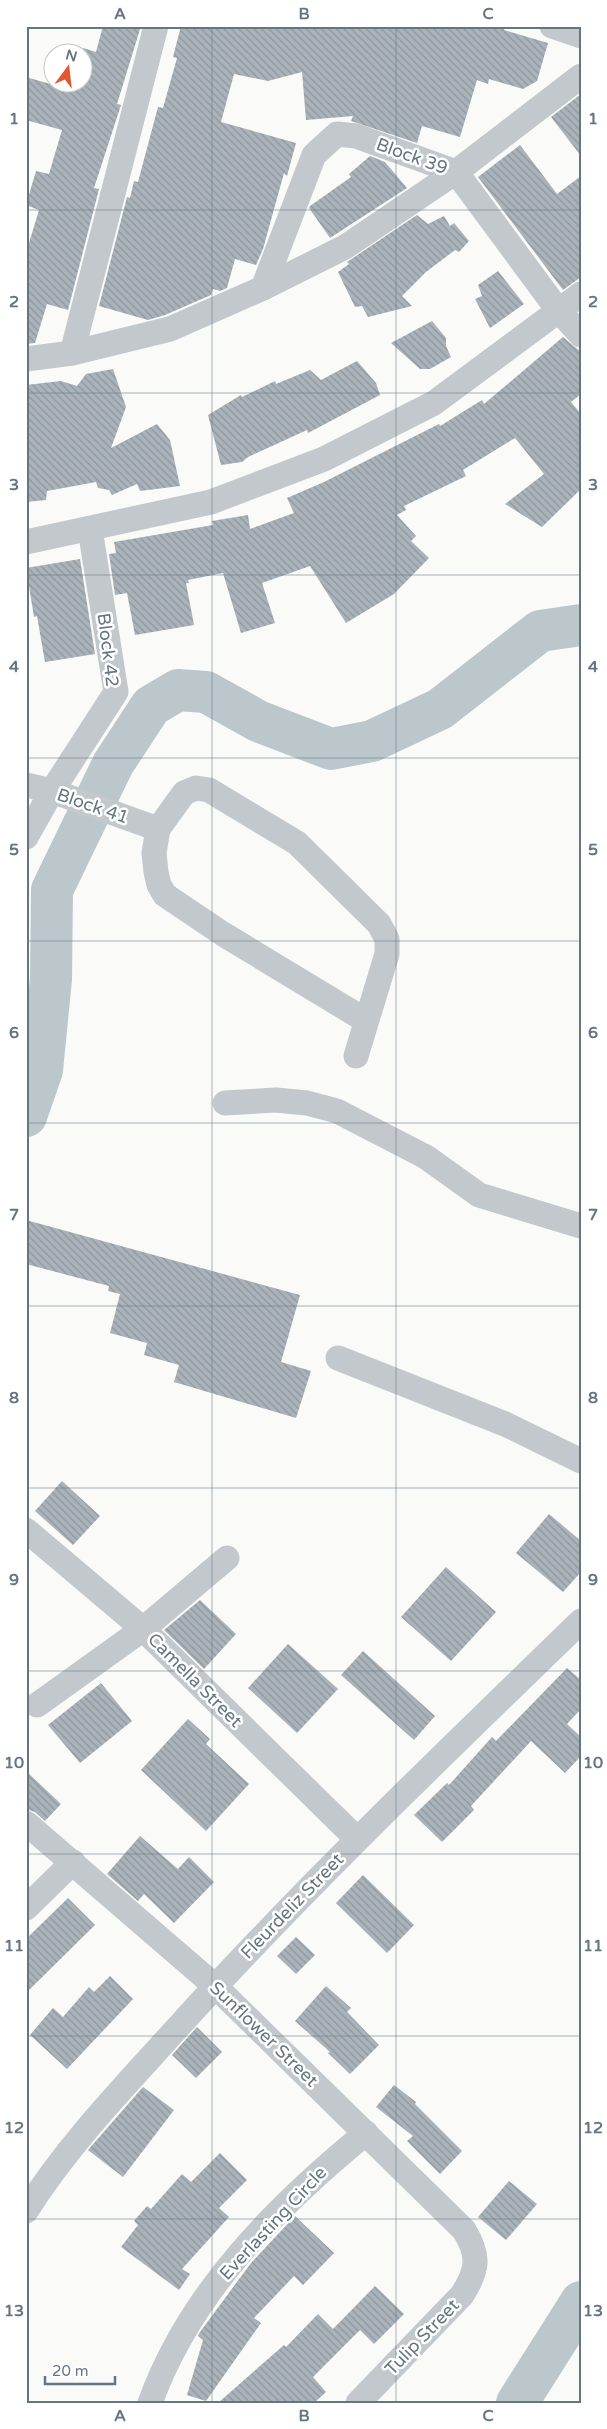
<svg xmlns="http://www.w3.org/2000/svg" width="607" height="2429" font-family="'Varela Round',sans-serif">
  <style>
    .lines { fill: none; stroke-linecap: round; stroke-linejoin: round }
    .river { stroke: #bbc7cb; stroke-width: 42 }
    .building { fill: url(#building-back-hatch) }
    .minor { stroke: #c3c8cc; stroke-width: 25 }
    .grid { fill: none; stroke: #657683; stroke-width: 1; stroke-opacity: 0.55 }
    .labels { text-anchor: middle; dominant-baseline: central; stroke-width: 5; stroke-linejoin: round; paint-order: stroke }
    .street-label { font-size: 18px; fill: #657683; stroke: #fff }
    .neatline { fill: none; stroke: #657683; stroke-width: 2 }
    .grid-label { font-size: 16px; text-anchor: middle; font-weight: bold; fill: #657683 }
  </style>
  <defs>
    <pattern id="building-back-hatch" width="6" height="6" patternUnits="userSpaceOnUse" patternTransform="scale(1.25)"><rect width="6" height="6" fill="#aab3b9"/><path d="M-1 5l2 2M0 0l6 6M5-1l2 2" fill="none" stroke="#8e969c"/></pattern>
  </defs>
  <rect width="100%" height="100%" fill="#fafaf8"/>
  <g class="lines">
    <g class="river">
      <path d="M 26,1116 L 42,1070 L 51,979 L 52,890 L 113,764 L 151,706 L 178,690 L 206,692 L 258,721 L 331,749 L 372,741 L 440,709 L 540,631 L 581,625"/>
      <path d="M 517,2403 L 581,2302"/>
    </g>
  </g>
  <g class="building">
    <path d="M 103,26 L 141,26 L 117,104 L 121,105 L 94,188 L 99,189 L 68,310 L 47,304 L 35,343 L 26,344 L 26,253 L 39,210 L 26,205 L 36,171 L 49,174 L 62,130 L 26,120 L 26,77 L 71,90 L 73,82 L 82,82 L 83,48 L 96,52 Z"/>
    <path d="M 181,26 L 505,26 L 504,30 L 548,43 L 537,81 L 523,89 L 489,79 L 488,84 L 477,80 L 460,137 L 422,126 L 417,143 L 351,121 L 353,116 L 306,120 L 302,72 L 268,81 L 234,74 L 221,122 L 296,143 L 287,176 L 284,173 L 263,249 L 256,265 L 235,259 L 227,288 L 220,291 L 213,289 L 211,295 L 165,315 L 148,320 L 99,306 L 127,197 L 130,198 L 134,181 L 138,182 L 158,107 L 163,108 L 177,58 L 173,57 Z"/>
    <path d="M 581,94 L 581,156 L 551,117 Z"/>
    <path d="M 520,145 L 557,194 L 581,176 L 581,277 L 563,290 L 478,177 Z"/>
    <path d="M 370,156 L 385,162 L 407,188 L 330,238 L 309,208 L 310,206 L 351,177 L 349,174 Z"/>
    <path d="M 417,215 L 428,224 L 444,216 L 450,226 L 454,223 L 469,241 L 459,252 L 455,250 L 426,272 L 402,296 L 412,306 L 368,317 L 362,306 L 355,307 L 338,272 L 349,264 L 347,262 Z"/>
    <path d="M 498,271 L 524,304 L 490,328 L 475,299 L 482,296 L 478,285 Z"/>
    <path d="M 432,321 L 446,338 L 446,346 L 451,357 L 430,369 L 420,369 L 391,343 Z"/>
    <path d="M 563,337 L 581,352 L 581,394 L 571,402 L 581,414 L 581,489 L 542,527 L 505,504 L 544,474 L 515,438 L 463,470 L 466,476 L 404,506 L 406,510 L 397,515 L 416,536 L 411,541 L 429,558 L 394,594 L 346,623 L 310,566 L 262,583 L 275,623 L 241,633 L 223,573 L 188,580 L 189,583 L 186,583 L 194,625 L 135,635 L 127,593 L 115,595 L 109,554 L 116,553 L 114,542 L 213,525 L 212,521 L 248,515 L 250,529 L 294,513 L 287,498 L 324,482 L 439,424 L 440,426 L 482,400 L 484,404 Z"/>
    <path d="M 357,361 L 376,383 L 380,395 L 308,433 L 307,430 L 248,457 L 242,462 L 221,465 L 208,415 L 241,395 L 242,397 L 275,381 L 276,384 L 310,370 L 321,380 Z"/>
    <path d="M 113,369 L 126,407 L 111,448 L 157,424 L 170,440 L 180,486 L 140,491 L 137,484 L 112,495 L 109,490 L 98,488 L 96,482 L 47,491 L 46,500 L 26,502 L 26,385 L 61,381 L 77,386 L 86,374 Z"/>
    <path d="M 80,559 L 95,654 L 45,662 L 37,616 L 34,617 L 26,568 Z"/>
    <path d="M 26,1220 L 300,1295 L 281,1362 L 311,1371 L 296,1418 L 174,1382 L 179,1365 L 144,1355 L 147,1343 L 110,1333 L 120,1294 L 108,1291 L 109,1286 L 26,1264 Z"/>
    <path d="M 62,1481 L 100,1516 L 73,1545 L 35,1511 Z"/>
    <path d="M 549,1514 L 581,1541 L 581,1572 L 563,1592 L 516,1553 Z"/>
    <path d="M 446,1567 L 496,1612 L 451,1661 L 401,1617 Z"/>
    <path d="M 200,1600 L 236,1634 L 204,1669 L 164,1630 Z"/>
    <path d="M 288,1644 L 338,1689 L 297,1733 L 248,1688 Z"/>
    <path d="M 363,1651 L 435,1716 L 414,1740 L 341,1675 Z"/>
    <path d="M 567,1668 L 581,1680 L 581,1709 L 567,1724 L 581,1737 L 581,1756 L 565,1773 L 531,1741 L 471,1806 L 474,1810 L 442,1842 L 414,1815 L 447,1783 L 449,1785 L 492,1737 L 496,1741 Z"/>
    <path d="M 101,1683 L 132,1721 L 80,1763 L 48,1725 Z"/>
    <path d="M 188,1719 L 210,1739 L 206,1744 L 249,1784 L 206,1831 L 141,1770 Z"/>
    <path d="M 26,1771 L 61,1804 L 45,1821 L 35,1812 L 26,1809 Z"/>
    <path d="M 140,1836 L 178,1869 L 189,1857 L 214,1882 L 174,1923 L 144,1894 L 138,1901 L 107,1874 Z"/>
    <path d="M 363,1875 L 414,1925 L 387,1953 L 336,1903 Z"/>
    <path d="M 68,1898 L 95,1925 L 26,1993 L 26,1939 Z"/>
    <path d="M 296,1937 L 315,1955 L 296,1974 L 277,1956 Z"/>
    <path d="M 110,1976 L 133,1999 L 67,2069 L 30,2035 L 53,2008 L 63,2017 L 89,1987 L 94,1992 Z"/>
    <path d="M 326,1986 L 351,2008 L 347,2012 L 379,2045 L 350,2074 L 328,2053 L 330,2052 L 295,2021 Z"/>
    <path d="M 197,2027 L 222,2052 L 196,2078 L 172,2055 Z"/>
    <path d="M 394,2085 L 416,2102 L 415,2104 L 462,2151 L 440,2174 L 407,2141 L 413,2136 L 376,2107 Z"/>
    <path d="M 143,2087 L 174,2110 L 123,2177 L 88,2150 Z"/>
    <path d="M 220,2153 L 247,2180 L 219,2208 L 229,2217 L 182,2269 L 190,2274 L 179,2290 L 121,2247 L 138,2225 L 134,2221 L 147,2206 L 151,2209 L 182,2174 L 191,2182 Z"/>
    <path d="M 509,2181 L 537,2204 L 506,2240 L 478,2217 Z"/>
    <path d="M 295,2216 L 334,2253 L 303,2285 L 294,2276 L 254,2318 L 261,2323 L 206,2401 L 187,2395 L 203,2340 L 198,2336 L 200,2332 L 251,2263 Z"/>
    <path d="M 375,2286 L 404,2314 L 374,2344 L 360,2330 L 313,2377 L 326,2392 L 314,2403 L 218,2403 L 284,2345 L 286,2347 L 318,2314 L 333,2329 Z"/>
  </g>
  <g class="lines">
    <g class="minor">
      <path d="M 552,26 L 581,36"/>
      <path d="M 263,288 L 314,155 L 337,134 L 356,136 L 456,172 L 558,310 L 581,335"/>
      <path d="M 72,353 L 156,26"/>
      <path d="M 26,359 L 72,353 L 170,329 L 263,288 L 345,247 L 456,172 L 581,76"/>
      <path d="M 26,542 L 211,502 L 324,459 L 434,403 L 581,294"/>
      <path d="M 26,785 L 52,791 L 158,829"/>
      <path d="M 26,837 L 52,791 L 116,692 L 90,529"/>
      <path d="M 356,1056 L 387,954 L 387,939 L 379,924 L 297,843 L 209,790 L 196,788 L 184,793 L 158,829 L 154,853 L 156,872 L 159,885 L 165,895 L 223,934 L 365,1020"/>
      <path d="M 225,1103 L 276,1100 L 307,1103 L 337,1111 L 426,1157 L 479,1195 L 581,1226"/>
      <path d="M 338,1358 L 505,1424 L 581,1461"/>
      <path d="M 26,1530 L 143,1629 L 357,1839"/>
      <path d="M 37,1705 L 143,1629 L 227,1558"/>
      <path d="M 26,1823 L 215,1986 L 464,2230 C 480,2256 478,2270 462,2295 L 358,2403"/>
      <path d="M 26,1908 L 73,1862"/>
      <path d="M 26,2211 C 69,2143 126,2085 179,2026 C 307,1885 444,1754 581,1621"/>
      <path d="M 150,2403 C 190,2292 277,2206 366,2133"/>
    </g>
  </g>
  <path class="grid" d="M 212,26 L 212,2403M 396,26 L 396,2403M 26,210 L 581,210M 26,393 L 581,393M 26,575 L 581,575M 26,758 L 581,758M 26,941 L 581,941M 26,1123 L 581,1123M 26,1306 L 581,1306M 26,1488 L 581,1488M 26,1671 L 581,1671M 26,1854 L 581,1854M 26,2036 L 581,2036M 26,2219 L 581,2219"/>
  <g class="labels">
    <g class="street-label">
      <text transform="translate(412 156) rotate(20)">Block 39</text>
      <text transform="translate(108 650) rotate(83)">Block 42</text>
      <text transform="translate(93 806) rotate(19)">Block 41</text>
      <text transform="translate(195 1680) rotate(45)">Camella Street</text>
      <text transform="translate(292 1906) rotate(-46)">Fleurdeliz Street</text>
      <text transform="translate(264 2034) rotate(44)">Sunflower Street</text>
      <text transform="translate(273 2223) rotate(-47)">Everlasting Circle</text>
      <text transform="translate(422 2337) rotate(-46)">Tulip Street</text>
    </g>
  </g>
  <rect width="607" height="2429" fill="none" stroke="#ffffff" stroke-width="55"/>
  <g transform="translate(68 68) rotate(15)"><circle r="24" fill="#ffffff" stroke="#c1c8cd"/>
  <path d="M0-4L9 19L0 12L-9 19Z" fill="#e4572e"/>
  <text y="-8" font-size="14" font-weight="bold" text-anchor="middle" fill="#657683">N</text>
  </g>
  <path d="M45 2376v8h70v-8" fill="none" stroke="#657683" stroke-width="2.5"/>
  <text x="52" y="2376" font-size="15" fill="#657683" stroke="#ffffff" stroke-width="4" paint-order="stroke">20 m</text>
  <rect x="28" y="28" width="552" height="2374" class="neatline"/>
  <g class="grid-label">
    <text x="120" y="19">A</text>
    <text x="304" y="19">B</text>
    <text x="488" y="19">C</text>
    <text x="14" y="124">1</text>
    <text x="593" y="124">1</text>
    <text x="14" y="307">2</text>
    <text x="593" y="307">2</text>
    <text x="14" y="490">3</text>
    <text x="593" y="490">3</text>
    <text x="14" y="672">4</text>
    <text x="593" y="672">4</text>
    <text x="14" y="855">5</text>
    <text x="593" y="855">5</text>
    <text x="14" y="1038">6</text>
    <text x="593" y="1038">6</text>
    <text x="14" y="1220">7</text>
    <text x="593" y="1220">7</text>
    <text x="14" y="1403">8</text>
    <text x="593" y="1403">8</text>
    <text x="14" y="1585">9</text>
    <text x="593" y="1585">9</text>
    <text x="14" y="1768">10</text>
    <text x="593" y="1768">10</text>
    <text x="14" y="1951">11</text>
    <text x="593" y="1951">11</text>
    <text x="14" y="2133">12</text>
    <text x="593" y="2133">12</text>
    <text x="14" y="2316">13</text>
    <text x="593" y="2316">13</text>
    <text x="120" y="2421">A</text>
    <text x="304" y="2421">B</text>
    <text x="488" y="2421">C</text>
  </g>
</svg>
